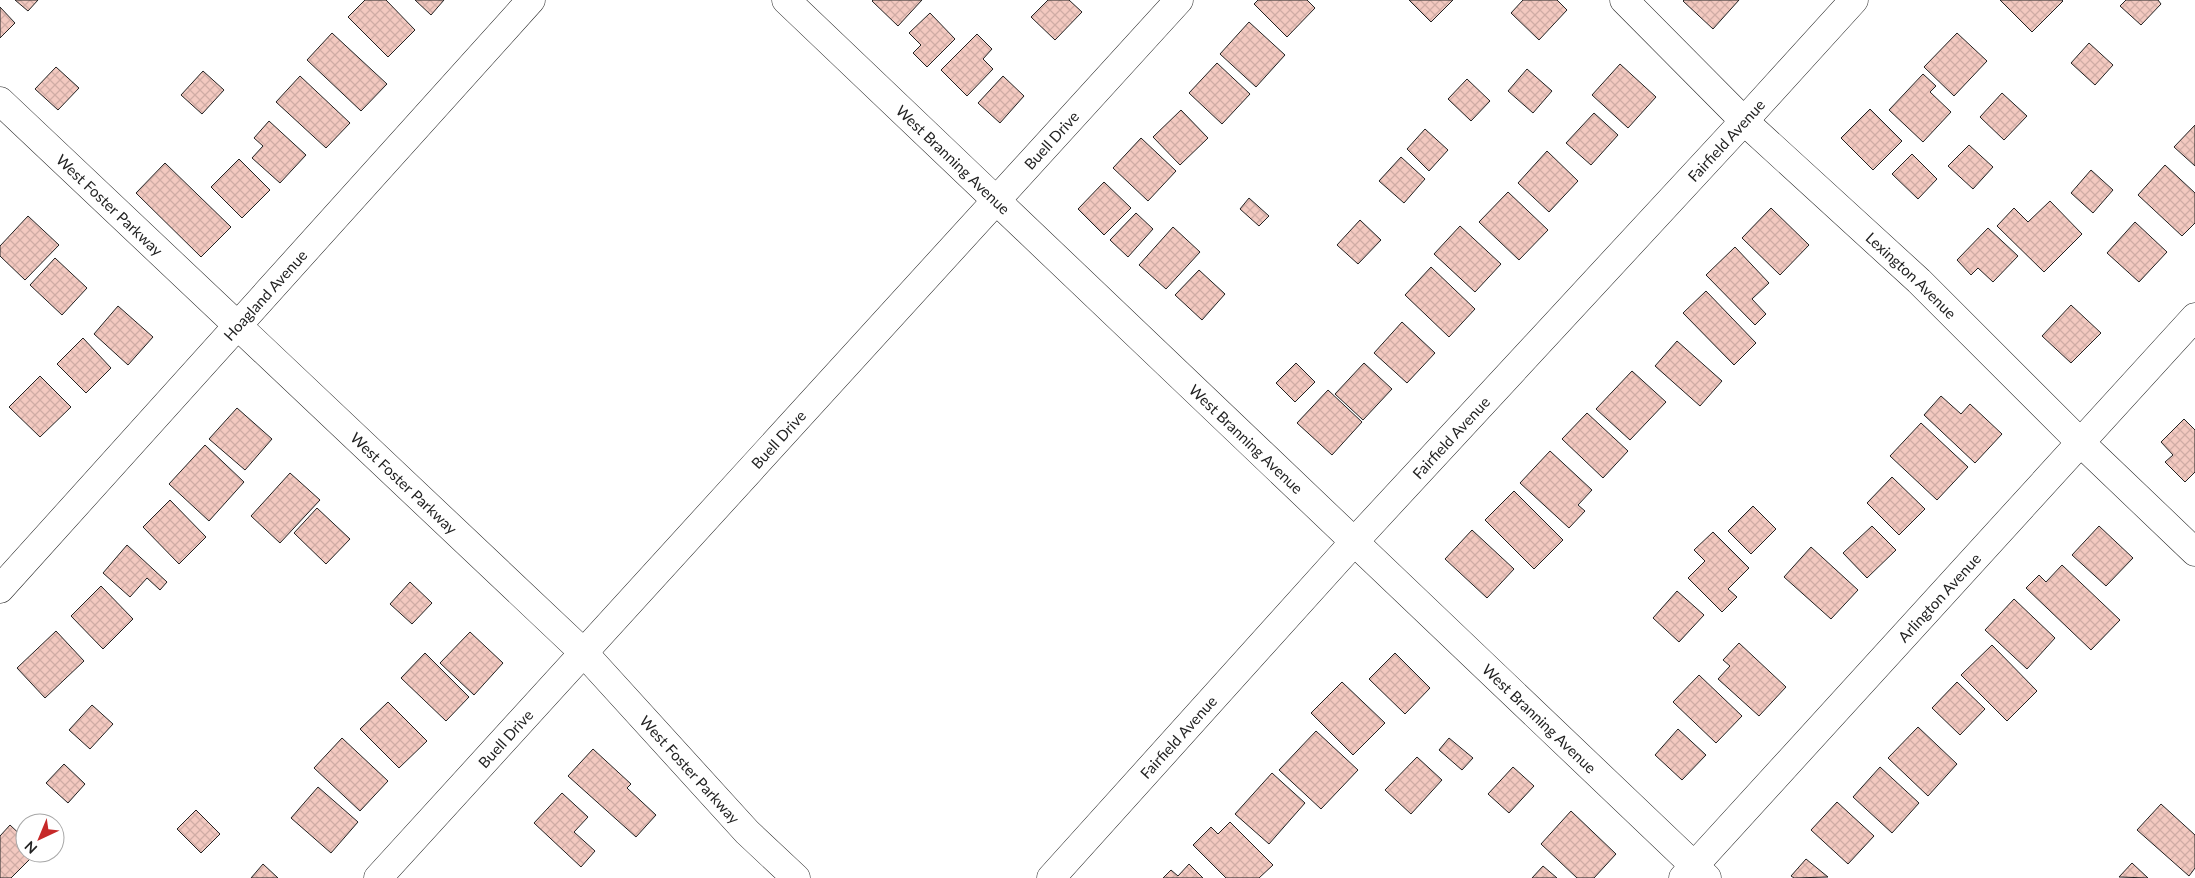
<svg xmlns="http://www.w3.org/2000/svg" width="2195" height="878" font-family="Lato,sans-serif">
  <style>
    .building { fill: url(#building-cross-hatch); stroke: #222 }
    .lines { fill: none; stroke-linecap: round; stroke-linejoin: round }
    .minor-casing { stroke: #222; stroke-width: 29 }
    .major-casing { stroke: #222; stroke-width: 29 }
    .minor { stroke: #fff; stroke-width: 28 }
    .major { stroke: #fff; stroke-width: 28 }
    .labels { text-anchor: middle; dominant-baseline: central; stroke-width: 4; stroke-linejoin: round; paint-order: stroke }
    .street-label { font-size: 15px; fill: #222; stroke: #fff }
  </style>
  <defs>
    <pattern id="building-cross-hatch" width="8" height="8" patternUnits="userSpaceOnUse" patternTransform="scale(1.25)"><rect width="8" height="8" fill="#f3c9c0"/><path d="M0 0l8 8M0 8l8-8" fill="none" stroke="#d0aca5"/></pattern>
  </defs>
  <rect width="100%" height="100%" fill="#fff"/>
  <g class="building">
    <path d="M 15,0 L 38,0 L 28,11 Z"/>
    <path d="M 365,0 L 386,0 L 415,30 L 388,57 L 348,17 Z"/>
    <path d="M 415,0 L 444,0 L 431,15 Z"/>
    <path d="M 873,0 L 922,0 L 898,26 L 872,1 Z"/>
    <path d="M 1048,0 L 1069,0 L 1082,12 L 1055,40 L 1031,17 Z"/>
    <path d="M 1258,0 L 1307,0 L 1315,8 L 1287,37 L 1254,4 Z"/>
    <path d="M 1409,0 L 1453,0 L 1431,22 Z"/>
    <path d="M 1523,0 L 1557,0 L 1567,10 L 1539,40 L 1511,13 Z"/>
    <path d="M 1684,0 L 1739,0 L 1713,29 L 1683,1 Z"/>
    <path d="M 2000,0 L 2062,0 L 2063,1 L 2032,32 Z"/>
    <path d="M 2126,0 L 2158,0 L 2161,4 L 2141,25 L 2120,6 Z"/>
    <path d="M 0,7 L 15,23 L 0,38 Z"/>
    <path d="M 930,13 L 955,39 L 927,67 L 913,53 L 921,45 L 909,33 Z"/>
    <path d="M 1249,22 L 1285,55 L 1256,87 L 1220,54 Z"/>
    <path d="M 332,33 L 387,84 L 361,111 L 307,60 Z"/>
    <path d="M 1957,33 L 1987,61 L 1954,96 L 1924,67 Z"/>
    <path d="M 977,34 L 992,49 L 983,59 L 993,69 L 967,96 L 941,70 Z"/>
    <path d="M 2089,43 L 2113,65 L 2095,85 L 2071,63 Z"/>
    <path d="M 1217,63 L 1250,94 L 1222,124 L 1189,93 Z"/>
    <path d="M 1620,64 L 1656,97 L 1628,128 L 1592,95 Z"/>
    <path d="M 56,67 L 79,88 L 58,110 L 35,89 Z"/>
    <path d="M 1527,69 L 1552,91 L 1533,113 L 1508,91 Z"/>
    <path d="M 203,71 L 224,90 L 202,114 L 181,95 Z"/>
    <path d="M 1923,74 L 1936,86 L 1930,92 L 1951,112 L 1923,142 L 1889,110 Z"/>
    <path d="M 300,76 L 350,123 L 326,148 L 276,102 Z"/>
    <path d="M 1003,76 L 1024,96 L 1000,123 L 978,103 Z"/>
    <path d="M 1467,79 L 1490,101 L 1471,121 L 1448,99 Z"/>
    <path d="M 2002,93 L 2027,116 L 2004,140 L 1980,117 Z"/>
    <path d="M 1870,109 L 1902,141 L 1873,170 L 1841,138 Z"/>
    <path d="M 1181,110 L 1208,138 L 1180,165 L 1153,137 Z"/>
    <path d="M 1594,113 L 1618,135 L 1591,165 L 1566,143 Z"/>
    <path d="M 269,121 L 306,155 L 280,183 L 252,158 L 263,146 L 254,138 Z"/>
    <path d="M 2195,125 L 2195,166 L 2174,147 Z"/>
    <path d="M 1425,129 L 1448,150 L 1429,171 L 1407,149 Z"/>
    <path d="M 1141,138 L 1176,171 L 1148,201 L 1113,168 Z"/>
    <path d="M 1969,145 L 1993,167 L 1973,189 L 1948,166 Z"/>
    <path d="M 1547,151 L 1578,181 L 1549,212 L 1518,183 Z"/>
    <path d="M 1912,154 L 1937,179 L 1918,199 L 1892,174 Z"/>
    <path d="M 1401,157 L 1425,179 L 1404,203 L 1379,181 Z"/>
    <path d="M 239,159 L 270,190 L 242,218 L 211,187 Z"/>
    <path d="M 165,163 L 231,227 L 201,257 L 136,193 Z"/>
    <path d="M 2165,165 L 2195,193 L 2195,223 L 2182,236 L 2138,195 Z"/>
    <path d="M 2091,170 L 2113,190 L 2093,213 L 2071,193 Z"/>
    <path d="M 1104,182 L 1131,208 L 1104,235 L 1078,209 Z"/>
    <path d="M 1508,192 L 1548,230 L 1519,260 L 1479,222 Z"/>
    <path d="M 1249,198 L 1269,216 L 1259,226 L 1240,209 Z"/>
    <path d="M 2050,201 L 2082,234 L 2044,272 L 1997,226 L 2014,208 L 2028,222 Z"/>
    <path d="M 1771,208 L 1809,245 L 1780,275 L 1742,238 Z"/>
    <path d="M 1136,213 L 1153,229 L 1128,257 L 1110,240 Z"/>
    <path d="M 28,216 L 59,245 L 25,280 L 0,256 L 0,246 Z"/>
    <path d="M 1360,220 L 1381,240 L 1358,264 L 1337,245 Z"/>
    <path d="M 2135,222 L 2167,252 L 2139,282 L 2107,253 Z"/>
    <path d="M 1460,226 L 1501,264 L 1475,292 L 1434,254 Z"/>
    <path d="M 1173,227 L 1200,252 L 1166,289 L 1139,265 Z"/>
    <path d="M 1988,228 L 2018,256 L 1993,282 L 1978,268 L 1971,275 L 1957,260 Z"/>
    <path d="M 1735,247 L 1769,283 L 1752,299 L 1766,314 L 1755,325 L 1706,275 Z"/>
    <path d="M 55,258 L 87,288 L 62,315 L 30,285 Z"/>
    <path d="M 1431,267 L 1475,309 L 1449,337 L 1405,295 Z"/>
    <path d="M 1199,270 L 1225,294 L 1202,320 L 1175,295 Z"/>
    <path d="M 1706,291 L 1756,343 L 1734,365 L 1683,313 Z"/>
    <path d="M 2071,305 L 2101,333 L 2071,363 L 2042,336 Z"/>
    <path d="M 118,306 L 153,337 L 128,365 L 94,334 Z"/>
    <path d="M 1402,322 L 1435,353 L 1407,383 L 1374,353 Z"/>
    <path d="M 83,338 L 111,368 L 86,393 L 57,364 Z"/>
    <path d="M 1677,341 L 1722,381 L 1700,406 L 1655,366 Z"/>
    <path d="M 1296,363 L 1315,382 L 1295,402 L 1276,383 Z"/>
    <path d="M 1364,363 L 1392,389 L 1363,420 L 1335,394 Z"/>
    <path d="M 1632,371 L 1666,402 L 1630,440 L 1596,409 Z"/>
    <path d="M 40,376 L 71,407 L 40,437 L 9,407 Z"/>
    <path d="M 1328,390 L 1362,422 L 1332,455 L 1297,423 Z"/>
    <path d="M 1941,396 L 1961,414 L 1970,404 L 2002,434 L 1975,463 L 1924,415 Z"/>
    <path d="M 237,408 L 272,439 L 245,470 L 209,439 Z"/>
    <path d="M 1587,413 L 1628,451 L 1603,478 L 1562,439 Z"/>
    <path d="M 2184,419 L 2195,430 L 2195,472 L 2185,482 L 2165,462 L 2173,455 L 2161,442 Z"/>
    <path d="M 1921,423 L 1968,467 L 1937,500 L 1890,456 Z"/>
    <path d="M 205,445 L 244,482 L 209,521 L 169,484 Z"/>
    <path d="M 1550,451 L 1592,490 L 1578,505 L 1585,511 L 1569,528 L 1520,483 Z"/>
    <path d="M 290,473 L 320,500 L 280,543 L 251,516 Z"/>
    <path d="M 1892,477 L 1925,509 L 1899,535 L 1867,503 Z"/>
    <path d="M 1514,491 L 1563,540 L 1534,569 L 1485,520 Z"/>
    <path d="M 170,500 L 206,537 L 179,564 L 143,527 Z"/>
    <path d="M 1753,506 L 1776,529 L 1751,554 L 1728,531 Z"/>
    <path d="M 317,508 L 350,539 L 326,564 L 294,533 Z"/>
    <path d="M 1872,526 L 1896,550 L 1867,578 L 1843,553 Z"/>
    <path d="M 2099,526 L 2133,558 L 2106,586 L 2072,555 Z"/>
    <path d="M 1472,530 L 1514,569 L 1487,598 L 1445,559 Z"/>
    <path d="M 1713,532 L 1749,568 L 1728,589 L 1737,597 L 1722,612 L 1688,578 L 1705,561 L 1694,550 Z"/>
    <path d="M 127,545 L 167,582 L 160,590 L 147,578 L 130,597 L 103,573 Z"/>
    <path d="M 1811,547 L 1858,590 L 1831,619 L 1784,577 Z"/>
    <path d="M 2062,565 L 2120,620 L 2091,650 L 2026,588 L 2039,575 L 2046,582 Z"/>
    <path d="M 410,582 L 432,603 L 412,624 L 390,604 Z"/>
    <path d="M 101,586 L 133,619 L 103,649 L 71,616 Z"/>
    <path d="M 1677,591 L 1704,615 L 1679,642 L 1653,618 Z"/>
    <path d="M 2014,599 L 2055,638 L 2027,669 L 1985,630 Z"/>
    <path d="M 56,631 L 84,661 L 45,698 L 17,668 Z"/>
    <path d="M 470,632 L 503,663 L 474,695 L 440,663 Z"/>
    <path d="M 1739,643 L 1786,687 L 1759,716 L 1718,679 L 1730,666 L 1723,660 Z"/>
    <path d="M 1992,645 L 2037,691 L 2007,721 L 1961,675 Z"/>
    <path d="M 425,653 L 469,697 L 446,721 L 401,678 Z"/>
    <path d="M 1395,653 L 1430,688 L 1405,714 L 1369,679 Z"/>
    <path d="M 1699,675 L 1742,716 L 1716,743 L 1673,702 Z"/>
    <path d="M 1342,682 L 1385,723 L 1353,755 L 1311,713 Z"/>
    <path d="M 1957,682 L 1985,709 L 1960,735 L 1932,708 Z"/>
    <path d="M 388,702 L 427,741 L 399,768 L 360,729 Z"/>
    <path d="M 92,705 L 113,724 L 90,749 L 69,730 Z"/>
    <path d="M 1918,727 L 1957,764 L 1928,796 L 1888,758 Z"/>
    <path d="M 1678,729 L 1706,755 L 1682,780 L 1655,755 Z"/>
    <path d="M 1316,731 L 1358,770 L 1321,809 L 1279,770 Z"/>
    <path d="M 342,738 L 388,781 L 360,811 L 314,768 Z"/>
    <path d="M 1449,738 L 1473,758 L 1462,770 L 1439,750 Z"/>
    <path d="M 593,749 L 631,784 L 627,788 L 656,815 L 636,837 L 568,776 Z"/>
    <path d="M 1417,757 L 1442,780 L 1411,814 L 1385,790 Z"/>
    <path d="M 64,764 L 85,784 L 68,803 L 46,783 Z"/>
    <path d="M 1513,767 L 1534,786 L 1509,813 L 1488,794 Z"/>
    <path d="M 1880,767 L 1919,803 L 1892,833 L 1853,797 Z"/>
    <path d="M 1272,773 L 1305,803 L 1269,844 L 1235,814 Z"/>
    <path d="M 318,787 L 358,822 L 331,853 L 291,818 Z"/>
    <path d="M 562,793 L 588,817 L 574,832 L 595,851 L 581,867 L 534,823 Z"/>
    <path d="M 1837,802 L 1874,836 L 1848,864 L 1811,830 Z"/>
    <path d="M 2161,804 L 2195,835 L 2195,868 L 2189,876 L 2137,830 Z"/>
    <path d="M 196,810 L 220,834 L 201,853 L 177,829 Z"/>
    <path d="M 1571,811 L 1616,854 L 1594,878 L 1577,878 L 1541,844 Z"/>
    <path d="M 1230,822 L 1273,865 L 1259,878 L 1226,878 L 1193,845 L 1211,827 L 1218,834 Z"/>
    <path d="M 10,825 L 25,839 L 25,853 L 36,853 L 11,878 L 0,878 L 0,836 Z"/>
    <path d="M 1806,859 L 1828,877 L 1794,878 L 1791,876 Z"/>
    <path d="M 2132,863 L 2148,878 L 2119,877 Z"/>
    <path d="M 263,864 L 278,878 L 251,878 Z"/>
    <path d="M 1189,864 L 1203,878 L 1163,878 L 1171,870 L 1178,876 Z"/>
    <path d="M 1543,866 L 1557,878 L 1532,878 Z"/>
  </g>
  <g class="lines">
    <defs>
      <g id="minor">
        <path id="s1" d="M 786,0 L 1707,878"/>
        <path id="s2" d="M 1624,0 L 1744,121 L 1919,281 L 2081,443 L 2195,552"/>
        <path id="s3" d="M 0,101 L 584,653 L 747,832 L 796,878"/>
        <path id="s4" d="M 0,589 L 531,0"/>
        <path id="s5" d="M 378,878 L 1179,0"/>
        <path id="s6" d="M 1683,878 L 2195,317"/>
      </g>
      <g id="major">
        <path id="s7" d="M 1051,878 L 1354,542 L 1744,121 L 1854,0"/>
      </g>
    </defs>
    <use href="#minor" class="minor-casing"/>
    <use href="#major" class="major-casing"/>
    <use href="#minor" class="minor"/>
    <use href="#major" class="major"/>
  </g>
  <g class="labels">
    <g class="street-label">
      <text stroke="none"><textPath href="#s5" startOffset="999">Buell Drive</textPath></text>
      <text stroke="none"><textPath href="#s7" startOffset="1000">Fairfield Avenue</textPath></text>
      <text stroke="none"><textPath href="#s1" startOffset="231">West Branning Avenue</textPath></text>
      <text stroke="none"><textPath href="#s3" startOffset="151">West Foster Parkway</textPath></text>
      <text stroke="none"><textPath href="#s2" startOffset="398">Lexington Avenue</textPath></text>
      <text stroke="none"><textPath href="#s4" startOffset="396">Hoagland Avenue</textPath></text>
      <text stroke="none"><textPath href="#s7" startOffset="595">Fairfield Avenue</textPath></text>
      <text stroke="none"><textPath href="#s5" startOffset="594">Buell Drive</textPath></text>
      <text stroke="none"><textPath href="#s1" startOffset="636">West Branning Avenue</textPath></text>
      <text stroke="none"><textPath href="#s3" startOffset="556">West Foster Parkway</textPath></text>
      <text stroke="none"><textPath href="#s6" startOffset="380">Arlington Avenue</textPath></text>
      <text stroke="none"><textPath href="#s1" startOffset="1041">West Branning Avenue</textPath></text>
      <text stroke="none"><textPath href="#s7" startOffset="190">Fairfield Avenue</textPath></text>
      <text stroke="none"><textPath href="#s5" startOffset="189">Buell Drive</textPath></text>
      <text stroke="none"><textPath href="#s3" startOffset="961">West Foster Parkway</textPath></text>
    </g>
  </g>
  <g transform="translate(40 838) rotate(224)"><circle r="24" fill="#ffffff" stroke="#a7a7a7"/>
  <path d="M0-4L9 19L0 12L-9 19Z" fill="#c62828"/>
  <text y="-8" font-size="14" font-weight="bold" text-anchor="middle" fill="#222222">N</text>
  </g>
</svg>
